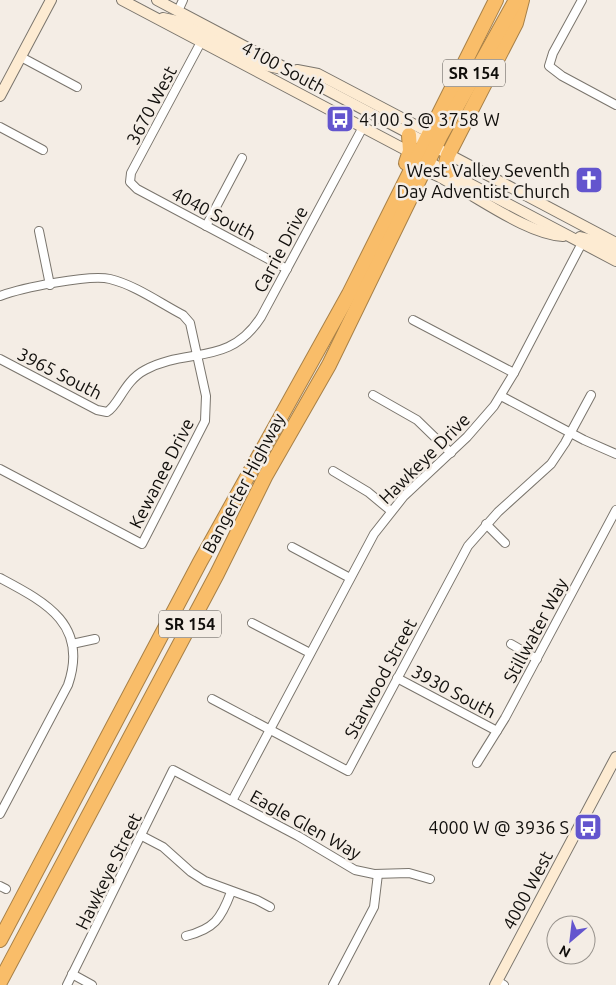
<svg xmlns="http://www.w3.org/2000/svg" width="616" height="985" font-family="Ubuntu,sans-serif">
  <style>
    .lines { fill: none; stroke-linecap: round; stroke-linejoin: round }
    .street-casing { stroke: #7a756d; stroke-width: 10 }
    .secondary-casing { stroke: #7a756d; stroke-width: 12 }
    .highway-casing { stroke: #a78048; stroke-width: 16 }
    .street { stroke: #fff; stroke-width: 8 }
    .secondary { stroke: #fdebd2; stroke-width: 10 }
    .highway { stroke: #f9bd69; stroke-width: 14 }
    .labels { text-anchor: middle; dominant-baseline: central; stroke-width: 5; stroke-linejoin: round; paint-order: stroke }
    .shield { fill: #f4ede5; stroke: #54514c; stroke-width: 1 }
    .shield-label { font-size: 16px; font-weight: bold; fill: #100e0b }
    .street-label { font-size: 18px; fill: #100e0b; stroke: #f4ede5 }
    .poi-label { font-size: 18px; fill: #100e0b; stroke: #f4ede5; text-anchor: end }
  </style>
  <rect width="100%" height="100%" fill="#f4ede5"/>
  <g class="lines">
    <defs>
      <g id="street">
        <path d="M 582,0 L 553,53 L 549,66 L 562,76 L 616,105"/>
        <path d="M 178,11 L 183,0"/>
        <path d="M 201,42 L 131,173 L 130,182 L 137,189 L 287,269"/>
        <path d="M 21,57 L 77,87"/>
        <path d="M 0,127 L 43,150"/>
        <path d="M 206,226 L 242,158"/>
        <path d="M 39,231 L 50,285"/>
        <path d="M 0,296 C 21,288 90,274 110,279 C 135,285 160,303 183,315 L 190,323 L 206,396 L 205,421 L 142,544 L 0,469"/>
        <path d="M 413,320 L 514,373"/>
        <path d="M 0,359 L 97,410 L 107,412 C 119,405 124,381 145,370 C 187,347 229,367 261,317 L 363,127"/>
        <path d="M 373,395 L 417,420 L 451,453"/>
        <path d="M 501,396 L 584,440 L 616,454"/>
        <path d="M 333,471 L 368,492 L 391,511"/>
        <path d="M 486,524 L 505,543"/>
        <path d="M 292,547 L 350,578"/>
        <path d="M 0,578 C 45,602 89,624 68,685 L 0,814"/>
        <path d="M 252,623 L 310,653"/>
        <path d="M 72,644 L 95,639"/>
        <path d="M 511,644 L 537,659"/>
        <path d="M 397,678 L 497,731"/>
        <path d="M 212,699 L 348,771 L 468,546 L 498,512 L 551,464 L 565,443 L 591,395"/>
        <path d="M 477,763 L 505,718 L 616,510"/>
        <path d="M 232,801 L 374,534 L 404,496 L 467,437 L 494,406 L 514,373 L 582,243"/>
        <path d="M 142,836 L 163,847 L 191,872 L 205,881 L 257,900 L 270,907"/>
        <path d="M 0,886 L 6,889"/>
        <path d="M 186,936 C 214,929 221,919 231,892"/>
        <path d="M 72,974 L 92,985"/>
        <path d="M 497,981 L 504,985"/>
        <path d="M 67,985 L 173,770 L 298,836 L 355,870 L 374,874 L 409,873 L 430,879"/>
        <path d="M 333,985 L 374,907 L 378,874"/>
      </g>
      <g id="secondary">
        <path d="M 122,0 L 616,261"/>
        <path d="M 157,0 L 616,243"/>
        <path d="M 163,18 L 177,21 L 259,64 L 282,69"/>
        <path d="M 297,70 L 318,74 L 434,135"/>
        <path d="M 0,96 L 51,0"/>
        <path d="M 418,169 C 430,170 443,179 454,185 C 484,201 529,234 563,236"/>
        <path d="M 580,237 L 597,241 L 616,251"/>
        <path d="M 495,985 L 616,757"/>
      </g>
      <g id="highway">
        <path d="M 406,163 L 410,151 L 409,135"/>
        <path d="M 449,171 L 446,163 L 448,155 L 516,23 L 522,0"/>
        <path d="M 0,940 L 200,562 L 349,294 L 496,0"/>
        <path d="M 0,982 L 217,574 L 266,475 L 329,365 L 441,135 L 516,0"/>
      </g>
    </defs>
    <use href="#street" class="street-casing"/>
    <use href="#secondary" class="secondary-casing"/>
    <use href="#highway" class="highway-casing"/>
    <use href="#street" class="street"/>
    <use href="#secondary" class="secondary"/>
    <use href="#highway" class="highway"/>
  </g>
  <defs>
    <symbol id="bus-square" viewBox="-11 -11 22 22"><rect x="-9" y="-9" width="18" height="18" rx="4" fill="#6355ce" stroke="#f4ede5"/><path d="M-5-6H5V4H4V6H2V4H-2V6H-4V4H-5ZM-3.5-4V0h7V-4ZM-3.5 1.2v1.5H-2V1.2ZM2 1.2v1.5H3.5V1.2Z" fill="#fff"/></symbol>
    <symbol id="church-square" viewBox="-11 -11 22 22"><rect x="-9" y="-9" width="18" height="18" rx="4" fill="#6355ce" stroke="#f4ede5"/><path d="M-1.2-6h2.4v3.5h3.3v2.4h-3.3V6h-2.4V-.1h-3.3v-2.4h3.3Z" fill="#fff"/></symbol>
  </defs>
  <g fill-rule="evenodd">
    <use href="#bus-square" x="324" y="103" width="32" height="32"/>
    <use href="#church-square" x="573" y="164" width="32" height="32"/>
    <use href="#bus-square" x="572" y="811" width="32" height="32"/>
  </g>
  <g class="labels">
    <g class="shield">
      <rect x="443" y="59.5" width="62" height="27" rx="4"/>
      <rect x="159" y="610.5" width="62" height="27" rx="4"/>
    </g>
    <g class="shield-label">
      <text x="474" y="73">SR 154</text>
      <text x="190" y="624">SR 154</text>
    </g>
    <g class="street-label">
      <text transform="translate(284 67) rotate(28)">4100 South</text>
      <text transform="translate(151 105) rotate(-62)">3670 West</text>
      <text transform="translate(214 213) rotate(28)">4040 South</text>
      <text transform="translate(280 249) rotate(-62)">Carrie Drive</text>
      <text transform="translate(60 373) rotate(27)">3965 South</text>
      <text transform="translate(424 458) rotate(-45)">Hawkeye Drive</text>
      <text transform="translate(161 473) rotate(-63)">Kewanee Drive</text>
      <text transform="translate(243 483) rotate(-62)">Bangerter Highway</text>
      <text transform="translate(535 630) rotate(-62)">Stillwater Way</text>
      <text transform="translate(380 678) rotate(-62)">Starwood Street</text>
      <text transform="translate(454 691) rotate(28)">3930 South</text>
      <text transform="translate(306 824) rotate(29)">Eagle Glen Way</text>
      <text transform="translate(108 871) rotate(-64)">Hawkeye Street</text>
      <text transform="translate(527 890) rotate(-62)">4000 West</text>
    </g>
    <g class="poi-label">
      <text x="359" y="119" text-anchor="start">4100 S @ 3758 W</text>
      <text x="570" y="170">West Valley Seventh<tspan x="570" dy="21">Day Adventist Church</tspan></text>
      <text x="569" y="827">4000 W @ 3936 S</text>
    </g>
  </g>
  <g transform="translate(571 940) rotate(208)"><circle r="24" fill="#f4ede5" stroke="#99948e"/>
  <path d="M0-4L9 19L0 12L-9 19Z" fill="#6355ce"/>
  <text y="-8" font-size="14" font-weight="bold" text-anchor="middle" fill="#100e0b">N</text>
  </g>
</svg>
